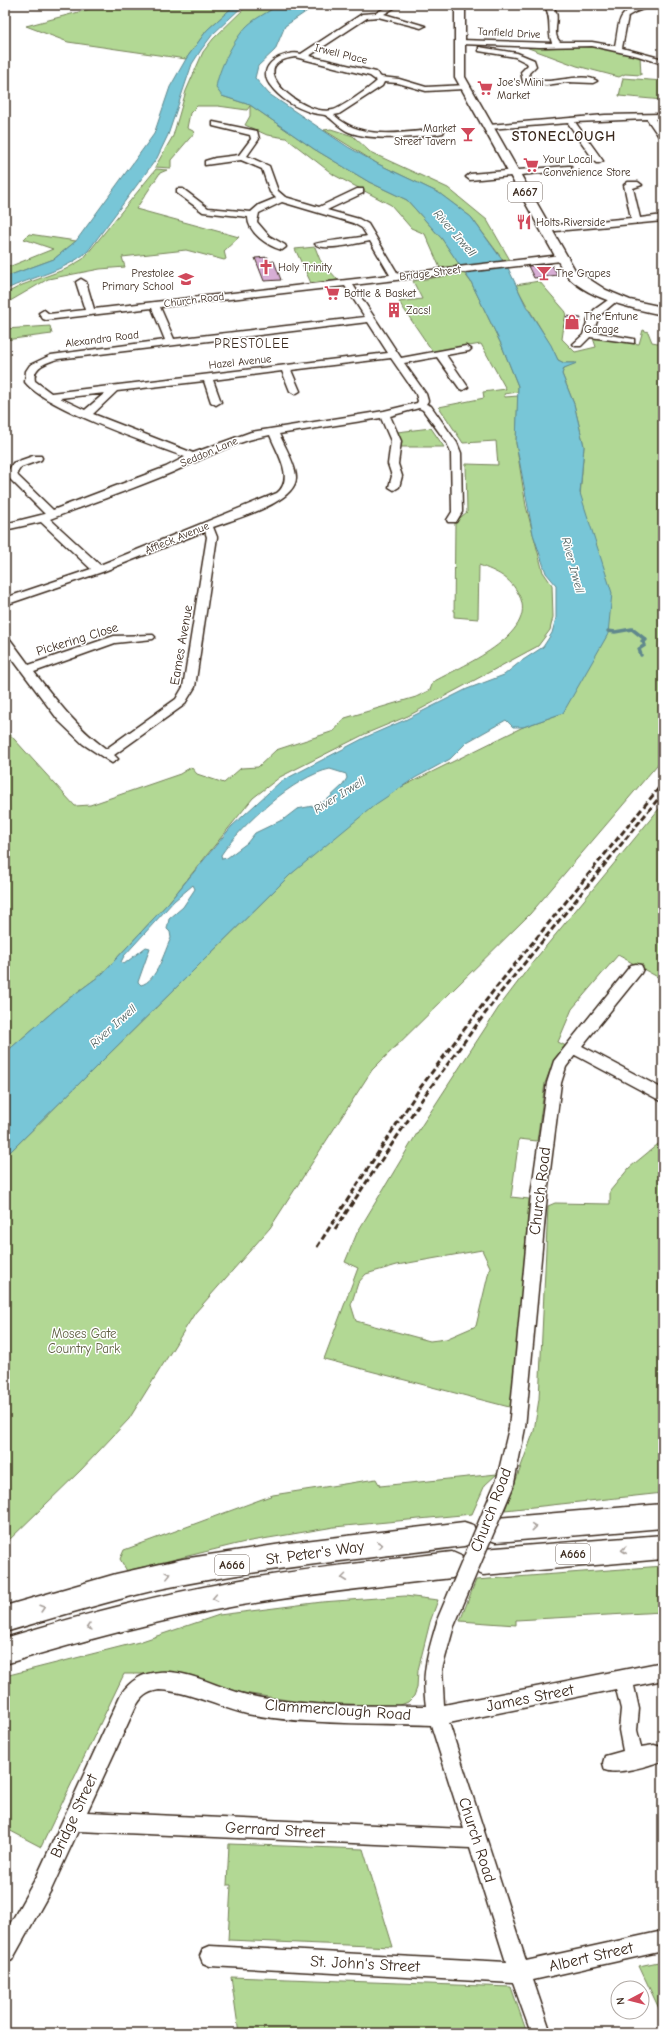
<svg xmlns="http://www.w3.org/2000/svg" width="668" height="2038" font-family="'Comic Neue',sans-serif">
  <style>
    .green { fill: #b2d894; stroke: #768159; fill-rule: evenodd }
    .water { fill: #78c6d7; stroke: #60888d; fill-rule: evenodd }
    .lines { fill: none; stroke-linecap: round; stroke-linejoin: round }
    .stream { stroke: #60888d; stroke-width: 3.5 }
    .building { fill: #d7aed5; stroke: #3b2a1e }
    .minor-casing { stroke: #3b2a1e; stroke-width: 3 }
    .major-casing { stroke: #3b2a1e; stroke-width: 3 }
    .highway-casing { stroke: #3b2a1e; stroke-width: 3 }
    .minor { fill: #fff; fill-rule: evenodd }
    .major { fill: #fff; fill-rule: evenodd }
    .highway { fill: #fff; fill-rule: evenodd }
    .rail { stroke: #3b2a1e; stroke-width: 3; stroke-dasharray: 6 3; stroke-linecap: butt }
    .minor-bridge-casing { stroke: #3b2a1e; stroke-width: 21; stroke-linecap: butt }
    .minor-bridge { stroke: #fff; stroke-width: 18 }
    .oneway { stroke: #a79f9a }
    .labels { text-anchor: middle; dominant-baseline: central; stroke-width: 3; stroke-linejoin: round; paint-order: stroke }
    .far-street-label { font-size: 11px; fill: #3b2a1e; stroke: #fff }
    .far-poi-label { font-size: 11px; fill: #3b2a1e; stroke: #fff; text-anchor: start }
    .shield { fill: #fff; stroke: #766a62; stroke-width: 1 }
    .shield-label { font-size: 12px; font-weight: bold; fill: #3b2a1e }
    .far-water-label { font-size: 12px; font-style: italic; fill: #50615f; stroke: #fff }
    .far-quarter-label { font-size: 13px; letter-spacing: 1px; fill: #3b2a1e; stroke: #fff }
    .street-label { font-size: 13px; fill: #3b2a1e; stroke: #fff }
    .park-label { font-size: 13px; fill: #5f5e41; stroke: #fff }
    .far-district-label { font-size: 14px; font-weight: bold; letter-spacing: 1px; fill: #3b2a1e; stroke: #fff }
    .near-street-label { font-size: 16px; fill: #3b2a1e; stroke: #fff }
  </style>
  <rect width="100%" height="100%" fill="#fff"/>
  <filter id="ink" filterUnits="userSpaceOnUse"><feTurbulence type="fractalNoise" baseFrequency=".025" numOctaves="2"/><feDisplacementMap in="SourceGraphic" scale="8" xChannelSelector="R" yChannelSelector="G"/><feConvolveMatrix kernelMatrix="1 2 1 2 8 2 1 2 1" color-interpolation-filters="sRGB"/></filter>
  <g filter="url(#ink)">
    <g class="green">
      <path d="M 96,5 L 235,5 L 207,30 L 186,59 L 68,42 L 26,26 L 90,9 Z"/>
      <path d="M 248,5 L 278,5 L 247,26 L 222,96 L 250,105 L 314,149 L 369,182 L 407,200 L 442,239 L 460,265 L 440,268 L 425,234 L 411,228 L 391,205 L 334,175 L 286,138 L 267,135 L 245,125 L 250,116 L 250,106 L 247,110 L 218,106 L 197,106 L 190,113 L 187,128 L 195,132 L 171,160 L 171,168 L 155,167 L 173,136 L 186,91 L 203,52 L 213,39 Z"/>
      <path d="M 523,46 L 546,48 L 590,46 L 640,56 L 641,75 L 625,74 L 619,77 L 577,66 Z"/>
      <path d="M 623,78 L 663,81 L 663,100 L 619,96 Z"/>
      <path d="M 331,129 L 353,136 L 370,152 L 448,188 L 487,220 L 510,260 L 503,260 L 471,217 L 439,193 L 378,164 L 324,130 Z"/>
      <path d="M 156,169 L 167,170 L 160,173 L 136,209 L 239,237 L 224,251 L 226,259 L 224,260 L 186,250 L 122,257 L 125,267 L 100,269 L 48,279 L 5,304 L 5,294 L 22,285 L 66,269 L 83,259 Z"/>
      <path d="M 29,234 L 76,241 L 54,259 L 5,277 L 5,265 L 11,266 L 53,249 L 24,239 Z"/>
      <path d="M 315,247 L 320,260 L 338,280 L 311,283 L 295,249 Z"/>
      <path d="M 464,273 L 471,282 L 502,346 L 518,386 L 518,392 L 504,394 L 505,397 L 518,396 L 516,443 L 526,506 L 543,572 L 552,585 L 553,617 L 550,630 L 538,646 L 408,716 L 365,734 L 280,777 L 253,798 L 169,902 L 102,974 L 64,1002 L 5,1053 L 5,729 L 75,806 L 90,805 L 180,774 L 191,767 L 197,774 L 224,783 L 241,768 L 258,767 L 276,750 L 334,731 L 345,718 L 416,697 L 430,690 L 433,682 C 459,667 540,635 519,595 C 510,577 497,572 479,565 L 478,619 L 454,617 L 455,522 L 467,512 L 466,464 L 498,465 L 496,441 L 463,443 L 439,407 L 484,398 L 483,392 L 506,389 L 481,344 L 433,352 L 399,302 L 422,299 L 413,281 Z"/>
      <path d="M 539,281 L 566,312 L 562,339 L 575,352 L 596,347 L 593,338 L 639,344 L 643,330 L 648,332 L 652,342 L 663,344 L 663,758 L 530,914 L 372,1070 L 270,1228 L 195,1313 L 129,1419 L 81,1470 L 5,1544 L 5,1154 L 10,1152 L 290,875 L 369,803 L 523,727 L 563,713 L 584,446 L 574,404 L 562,374 L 564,368 L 575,363 L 564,363 L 558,360 C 546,334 528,311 516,285 Z"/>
      <path d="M 50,326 L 52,334 L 5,340 L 5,329 Z"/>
      <path d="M 431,428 L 444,447 L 401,447 L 397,432 Z"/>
      <path d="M 663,804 L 663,980 L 618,955 L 572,1009 L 558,1042 L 566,1046 L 555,1058 L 545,1083 L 537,1141 L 519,1139 L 511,1197 L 529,1199 L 513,1408 L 324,1359 L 358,1268 L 345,1262 L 357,1233 L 422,1125 L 499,1007 L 533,962 ZM 482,1250 L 490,1267 L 476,1326 L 446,1339 L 430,1341 L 356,1321 L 351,1305 L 358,1283 L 366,1274 L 397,1265 Z"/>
      <path d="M 663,1140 L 663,1493 L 505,1510 L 534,1431 L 539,1399 L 548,1206 L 555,1203 L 610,1204 L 610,1191 L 629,1168 Z"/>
      <path d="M 497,1474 L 485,1485 L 472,1514 L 334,1527 L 245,1542 L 127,1571 L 120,1559 L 124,1550 L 273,1495 L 376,1479 L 380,1486 Z"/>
      <path d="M 663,1566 L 663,1612 L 516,1620 L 516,1625 L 460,1621 L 476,1580 Z"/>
      <path d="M 405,1596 L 438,1600 L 430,1622 L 418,1670 L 417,1688 L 414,1696 L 408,1702 L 398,1706 L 331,1705 L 287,1700 L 238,1692 L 170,1674 L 124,1674 L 41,1847 L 5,1828 L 5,1676 L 139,1642 L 219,1615 L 322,1602 Z"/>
      <path d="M 229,1844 L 363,1849 L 393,1947 L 228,1940 L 231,1885 L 227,1885 Z"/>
      <path d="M 663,1961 L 663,2017 L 639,1966 Z"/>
      <path d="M 231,1977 L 511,1987 L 527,2033 L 239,2033 Z"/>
    </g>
    <g class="water">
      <path d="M 235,5 L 244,5 L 213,34 L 201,50 L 192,64 L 168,135 L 157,158 L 88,251 C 64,272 33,276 5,290 L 5,277 L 54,259 L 76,241 L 154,134 L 170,87 L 186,59 L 207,30 Z"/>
      <path d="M 278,5 L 316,5 L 285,26 L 275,50 L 258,66 L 255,78 L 269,94 L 348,147 L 378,164 L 439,193 L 471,217 L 508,268 L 526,306 L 551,345 L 558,360 L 564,363 L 577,363 L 564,368 L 562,374 L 574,404 L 584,446 L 580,493 L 612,593 L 608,634 L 563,713 L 523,727 L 513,727 L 506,720 L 467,742 L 450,759 L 415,778 L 376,804 L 290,875 L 10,1152 L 5,1154 L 5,1053 L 64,1002 L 102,974 L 169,902 L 232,826 L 280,782 L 366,737 L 405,720 L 467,689 L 504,675 L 520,662 L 543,647 L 552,633 L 556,618 L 556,585 L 546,573 L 533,534 L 516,443 L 518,386 L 502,346 L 471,282 L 442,239 L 407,200 L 369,182 L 314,149 L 250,105 L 222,96 L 216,88 C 218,70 234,39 247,26 C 255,18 269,12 278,5 ZM 330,769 L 346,774 L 347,778 L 343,785 L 328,799 L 318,805 L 297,809 L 284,819 L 255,833 L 247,843 L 227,858 L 222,859 L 221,855 C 241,825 295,776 330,769 ZM 193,885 L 195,889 L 183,907 L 169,919 L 167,929 L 170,932 L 171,938 C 164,952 157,981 141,985 L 138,982 L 150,948 L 146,947 L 124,964 L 121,962 L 124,956 L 174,901 Z"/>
    </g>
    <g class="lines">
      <path class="stream" d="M 608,631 L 615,632 L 632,629 L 646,640 L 642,641 L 645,645 L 639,649 L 641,655"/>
    </g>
    <g class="building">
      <path d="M 268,257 L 269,262 L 274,261 L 281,280 L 264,281 L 255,258 Z"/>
      <path d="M 551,264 L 558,275 L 534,278 L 528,266 Z"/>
      <path d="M 567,316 L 581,318 L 578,329 L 564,327 Z"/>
    </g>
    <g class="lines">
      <defs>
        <g id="minor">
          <path d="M 390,5 L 399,5 L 384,14 L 425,26 L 421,28 L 378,17 L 367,18 L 309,56 L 376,72 L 381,77 L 399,79 L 426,87 L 467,85 L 467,89 L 464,89 L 426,91 L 398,83 L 384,82 L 382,86 L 339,114 L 334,115 C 363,142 404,132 440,129 L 444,131 L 443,133 C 419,138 372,141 349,132 C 339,128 332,118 325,115 C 321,114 316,114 313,113 C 296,108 280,99 270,85 C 255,65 285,50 301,54 L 362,14 L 376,13 ZM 295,57 L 370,76 L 377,81 C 370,88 341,108 333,110 C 304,118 240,64 295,57 Z"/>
          <path d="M 641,5 L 653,5 L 635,12 L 628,16 L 622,48 L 663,59 L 663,64 L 638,56 L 592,46 L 540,47 L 460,44 L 456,42 L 460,40 L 552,43 C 547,30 552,21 546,8 L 550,6 C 561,10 555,24 556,33 C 556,36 558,40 560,42 L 592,42 L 615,46 C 620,23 615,13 641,5 Z"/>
          <path d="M 479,47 L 517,53 L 534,60 L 536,66 L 529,73 L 530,78 C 535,79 541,81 546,81 C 559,81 587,73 597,81 L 593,83 L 568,82 L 546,85 L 523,82 L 521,72 L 528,65 L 527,63 L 515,57 L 479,51 Z"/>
          <path d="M 663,114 L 663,118 L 655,119 L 663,130 L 663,138 L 660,138 L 647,119 L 575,122 L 603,161 L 599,163 L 596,163 L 568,123 L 489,129 L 485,127 L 489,125 L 605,115 Z"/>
          <path d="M 213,122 L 257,131 L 259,139 L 247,156 L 269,166 L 278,191 L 285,197 L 319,207 L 357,189 L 363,189 L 363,193 L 327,210 L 359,219 L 368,224 L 398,274 L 561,255 L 565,258 L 561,261 L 353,285 L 401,358 L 466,346 L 471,349 L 469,351 L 446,355 L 468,387 L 463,390 L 460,389 L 437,357 L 404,363 L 426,394 L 428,401 L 426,404 L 431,406 L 457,443 L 461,453 L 462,512 L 456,522 L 448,522 L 447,520 L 452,512 L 451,453 L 447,443 L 423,410 L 419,408 L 390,416 L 401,441 L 398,464 L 402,476 L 399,487 L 394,490 L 389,487 L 392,476 L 388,464 L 391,441 L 381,418 L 279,434 C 284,444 296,466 296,477 C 297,503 234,519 213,527 L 217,537 L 195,687 L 184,705 L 114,755 L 118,759 L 112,763 L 83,744 L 59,721 L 5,649 L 5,637 L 9,638 L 29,665 L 114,636 L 153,635 L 155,637 L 153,639 L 115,643 L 34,672 C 56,700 76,727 106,749 L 176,699 L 183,687 L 207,537 L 205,531 L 102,572 L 5,605 L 5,598 L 91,569 L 41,522 L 5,530 L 5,524 L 45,514 L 8,477 L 7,473 L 13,463 L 33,456 L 41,456 L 42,458 L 41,460 L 21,467 L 17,473 L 18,476 L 53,510 L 166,467 L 185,457 C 150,444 45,408 25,382 L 26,371 L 30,365 L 51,355 L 165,340 L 152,308 L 46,320 L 43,319 L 39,313 L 44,310 L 49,314 L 85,310 L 76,282 L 81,279 L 86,282 L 94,309 L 390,275 L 370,241 C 358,243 323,252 315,244 C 317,242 359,238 367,236 L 362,228 L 353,223 L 282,202 L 259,213 L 257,222 L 269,236 L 285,245 L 286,247 L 282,250 C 268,246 248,233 248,217 L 203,212 L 177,193 L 177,189 L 183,189 L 208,208 L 251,212 L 259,205 L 276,198 L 270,192 L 262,169 L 241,160 L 205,165 L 205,161 L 215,158 L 239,155 L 251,139 L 250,135 L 213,126 ZM 345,286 L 365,317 L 174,339 L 160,307 ZM 368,322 L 388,353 L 51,393 L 35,381 C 32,367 47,362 58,359 ZM 391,358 L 416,394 L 418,401 L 417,403 L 384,411 L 251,432 L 193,453 L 93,414 L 117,391 L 204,381 L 211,402 L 216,405 L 221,402 L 213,380 L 282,371 L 290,391 L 295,394 L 300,391 L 291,370 ZM 105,393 L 85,410 L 60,398 ZM 270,435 C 277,453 295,478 277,493 L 100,565 L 50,519 C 91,503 133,489 173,472 C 205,458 235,441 270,435 Z"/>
          <path d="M 568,166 L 571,166 L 571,170 L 470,180 L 466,177 L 470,174 Z"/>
          <path d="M 628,182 L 638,182 L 642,185 L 633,188 L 640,218 L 663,215 L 663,221 L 545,232 L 541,229 L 545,226 L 631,218 L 624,185 Z"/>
          <path d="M 615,295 L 620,298 L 599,316 L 593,332 L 634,339 L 634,343 L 590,337 L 581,346 L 575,346 L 573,344 L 583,335 L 588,319 L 594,310 Z"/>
          <path d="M 636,964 L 641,965 L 643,969 L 641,973 L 582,1046 L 663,1089 L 663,1102 L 575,1055 L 566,1067 L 561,1083 L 547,1195 L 525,1428 L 514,1483 L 511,1489 L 505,1491 L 499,1489 L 496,1483 L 509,1428 L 531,1195 L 547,1083 L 554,1061 L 631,965 Z"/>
          <path d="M 446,1613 L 452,1616 L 455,1622 L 442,1669 L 444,1705 L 663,1662 L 663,1680 L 634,1686 L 639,1709 L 637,1730 L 641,1747 L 654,1745 L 661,1747 L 663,1753 L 661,1761 C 648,1766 617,1775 605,1770 L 603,1763 L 605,1756 L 623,1751 L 619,1730 L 621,1709 L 616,1689 L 449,1723 L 526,1961 L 663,1931 L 663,1951 L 533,1980 L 551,2033 L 531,2033 L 513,1983 L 210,1966 L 203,1963 L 200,1956 L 203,1949 L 210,1946 L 506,1962 L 470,1848 L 78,1831 L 51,1890 L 12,1960 L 5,1963 L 5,1933 L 37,1876 L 121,1694 C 130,1681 142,1673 159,1672 C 189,1670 218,1688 247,1695 C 305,1708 367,1705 426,1706 C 421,1673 428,1653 437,1622 L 440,1616 ZM 159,1690 C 192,1692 217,1707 247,1714 C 307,1725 370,1723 431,1725 L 464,1829 L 87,1812 L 135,1708 C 141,1697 146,1692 159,1690 Z"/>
        </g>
        <path id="major" d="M 455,5 L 465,5 L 465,77 L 575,270 L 606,290 L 630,300 L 663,307 L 663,315 C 634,309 583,298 564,272 L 455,77 Z"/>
        <g id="highway">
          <path d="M 663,1504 L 663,1528 L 496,1542 L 487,1539 L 483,1530 L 487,1521 L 496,1518 Z"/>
          <path d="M 464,1522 L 473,1525 L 477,1534 L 473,1543 L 464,1546 C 363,1559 260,1568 160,1589 C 108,1601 56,1617 5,1632 L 5,1606 L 116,1574 L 183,1559 L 288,1543 Z"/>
          <path d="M 663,1535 L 663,1559 L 483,1575 L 474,1571 L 470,1562 L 474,1553 L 483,1549 Z"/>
          <path d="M 452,1552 L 461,1556 L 465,1565 L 461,1574 L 452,1578 C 380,1586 308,1594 236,1606 C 158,1620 81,1641 5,1664 L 5,1638 C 81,1615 157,1595 235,1581 C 307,1568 380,1561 452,1552 Z"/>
        </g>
      </defs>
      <use href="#minor" class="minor-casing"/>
      <use href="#major" class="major-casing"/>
      <use href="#highway" class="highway-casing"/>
      <use href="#minor" class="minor"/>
      <use href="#major" class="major"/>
      <use href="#highway" class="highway"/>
      <g class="rail">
        <path d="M 335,1229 L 427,1092 L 501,992 L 663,793"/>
        <path d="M 317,1247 L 420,1088 L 494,990 L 663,783"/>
      </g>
      <defs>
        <path id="minor-bridge" d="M 446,1622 L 505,1483"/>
      </defs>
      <use href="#minor-bridge" class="minor-bridge-casing"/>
      <use href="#minor-bridge" class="minor-bridge"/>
    </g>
    <defs><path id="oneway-chevron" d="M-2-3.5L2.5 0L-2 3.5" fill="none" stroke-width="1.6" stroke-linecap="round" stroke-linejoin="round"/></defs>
    <g class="oneway">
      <use href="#oneway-chevron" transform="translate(534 1527) rotate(-5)"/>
      <use href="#oneway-chevron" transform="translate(380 1545) rotate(-7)"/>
      <use href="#oneway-chevron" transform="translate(624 1550) rotate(175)"/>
      <use href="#oneway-chevron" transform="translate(168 1575) rotate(-14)"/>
      <use href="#oneway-chevron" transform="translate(344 1578) rotate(173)"/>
      <use href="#oneway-chevron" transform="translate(215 1598) rotate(169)"/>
      <use href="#oneway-chevron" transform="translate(42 1608) rotate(-17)"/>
      <use href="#oneway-chevron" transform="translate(89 1627) rotate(165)"/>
    </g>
  </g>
  <defs>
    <symbol id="supermarket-bare" viewBox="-9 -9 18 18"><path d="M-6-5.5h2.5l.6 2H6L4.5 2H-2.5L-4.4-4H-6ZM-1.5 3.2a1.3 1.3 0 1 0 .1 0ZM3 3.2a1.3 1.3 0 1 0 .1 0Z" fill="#d1495b" stroke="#fff" stroke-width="2.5" paint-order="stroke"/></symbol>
    <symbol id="bar-bare" viewBox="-9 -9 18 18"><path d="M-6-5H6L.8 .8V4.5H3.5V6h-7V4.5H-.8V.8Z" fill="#d1495b" stroke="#fff" stroke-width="2.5" paint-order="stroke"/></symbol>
    <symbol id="restaurant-bare" viewBox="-9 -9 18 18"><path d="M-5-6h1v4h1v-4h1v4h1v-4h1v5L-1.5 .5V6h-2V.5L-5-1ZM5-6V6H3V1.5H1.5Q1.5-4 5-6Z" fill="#d1495b" stroke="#fff" stroke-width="2.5" paint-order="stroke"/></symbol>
    <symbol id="church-bare" viewBox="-9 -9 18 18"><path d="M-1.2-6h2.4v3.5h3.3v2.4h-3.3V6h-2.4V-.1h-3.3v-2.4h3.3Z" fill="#d1495b" stroke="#fff" stroke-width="2.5" paint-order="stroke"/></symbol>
    <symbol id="school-bare" viewBox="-9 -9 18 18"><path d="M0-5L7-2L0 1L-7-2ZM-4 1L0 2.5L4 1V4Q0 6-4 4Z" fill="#d1495b" stroke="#fff" stroke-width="2.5" paint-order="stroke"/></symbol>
    <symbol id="building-bare" viewBox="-9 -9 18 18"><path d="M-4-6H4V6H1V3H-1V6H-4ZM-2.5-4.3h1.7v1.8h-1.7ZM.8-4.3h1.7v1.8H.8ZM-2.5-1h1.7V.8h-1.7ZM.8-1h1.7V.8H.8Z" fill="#d1495b" stroke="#fff" stroke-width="2.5" paint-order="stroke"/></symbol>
    <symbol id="shop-bare" viewBox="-9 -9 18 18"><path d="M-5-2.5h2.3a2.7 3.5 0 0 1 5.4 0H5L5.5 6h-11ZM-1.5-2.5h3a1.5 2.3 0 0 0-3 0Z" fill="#d1495b" stroke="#fff" stroke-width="2.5" paint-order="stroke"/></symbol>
  </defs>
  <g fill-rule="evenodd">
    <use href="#supermarket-bare" x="474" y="77" width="22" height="22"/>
    <use href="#bar-bare" x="457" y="123" width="22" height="22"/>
    <use href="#supermarket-bare" x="520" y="154" width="22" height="22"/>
    <use href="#restaurant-bare" x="513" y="211" width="22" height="22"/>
    <use href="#church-bare" x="255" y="256" width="22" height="22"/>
    <use href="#bar-bare" x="533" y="262" width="22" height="22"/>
    <use href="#school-bare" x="175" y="268" width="22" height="22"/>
    <use href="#supermarket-bare" x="321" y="282" width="22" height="22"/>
    <use href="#building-bare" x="383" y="299" width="22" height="22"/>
    <use href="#shop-bare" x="561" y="311" width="22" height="22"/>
  </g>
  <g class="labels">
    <g class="far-street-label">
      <text transform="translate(509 33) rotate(3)">Tanfield Drive</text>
      <text transform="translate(341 54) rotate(14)">Irwell Place</text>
      <text transform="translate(430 273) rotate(-7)">Bridge Street</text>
      <text transform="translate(194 300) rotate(-7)">Church Road</text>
      <text transform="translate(102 339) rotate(-7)">Alexandra Road</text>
      <text transform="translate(240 362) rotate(-6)">Hazel Avenue</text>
      <text transform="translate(209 452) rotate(-23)">Seddon Lane</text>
      <text transform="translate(177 538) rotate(-22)">Affleck Avenue</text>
    </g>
    <g class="far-poi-label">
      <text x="497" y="82">Joe's Mini<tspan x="497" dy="13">Market</tspan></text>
      <text x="456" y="128" text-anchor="end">Market<tspan x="456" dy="13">Street Tavern</tspan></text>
      <text x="543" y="159">Your Local<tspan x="543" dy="13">Convenience Store</tspan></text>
      <text x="536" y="222">Holts Riverside</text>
      <text x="278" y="267">Holy Trinity</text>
      <text x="174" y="273" text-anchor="end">Prestolee<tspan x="174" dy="13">Primary School</tspan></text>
      <text x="556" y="273">The Grapes</text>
      <text x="344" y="293">Bottle &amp; Basket</text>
      <text x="406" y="310">Zacs!</text>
      <text x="584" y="316">The Entune<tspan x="584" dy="13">Garage</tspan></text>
    </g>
    <g class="shield">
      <rect x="508" y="182" width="34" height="20" rx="3"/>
      <rect x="556" y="1544" width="34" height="20" rx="3"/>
      <rect x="215" y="1555" width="34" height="20" rx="3"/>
    </g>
    <g class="shield-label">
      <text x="525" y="192">A667</text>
      <text x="573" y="1554">A666</text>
      <text x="232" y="1565">A666</text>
    </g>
    <g class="far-water-label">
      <text transform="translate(455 233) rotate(49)">River Irwell</text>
      <text transform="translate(573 565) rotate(75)">River Irwell</text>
      <text transform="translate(339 795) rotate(-32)">River Irwell</text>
      <text transform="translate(113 1026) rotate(-42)">River Irwell</text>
    </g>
    <g class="far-quarter-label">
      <text x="252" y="343">PRESTOLEE</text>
    </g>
    <g class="street-label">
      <text transform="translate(77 639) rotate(-17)">Pickering Close</text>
      <text transform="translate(181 645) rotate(-80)">Eames Avenue</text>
    </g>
    <g class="park-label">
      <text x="84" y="1333">Moses Gate<tspan x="84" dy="15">Country Park</tspan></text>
    </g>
    <g class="far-district-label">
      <text x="564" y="136">STONECLOUGH</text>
    </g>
    <g class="near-street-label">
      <text transform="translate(540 1191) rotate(-83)">Church Road</text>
      <text transform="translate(491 1510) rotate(-69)">Church Road</text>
      <text transform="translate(315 1553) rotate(-8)">St. Peter's Way</text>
      <text transform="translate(530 1698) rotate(-11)">James Street</text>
      <text transform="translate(338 1710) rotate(4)">Clammerclough Road</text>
      <text transform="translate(74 1816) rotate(-65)">Bridge Street</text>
      <text transform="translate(275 1830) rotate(3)">Gerrard Street</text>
      <text transform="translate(477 1840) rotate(72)">Church Road</text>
      <text transform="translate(591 1957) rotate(-13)">Albert Street</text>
      <text transform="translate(365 1964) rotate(3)">St. John's Street</text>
    </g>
  </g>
  <rect width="668" height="2038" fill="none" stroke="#fff" stroke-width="20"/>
  <rect x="10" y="10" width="648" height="2018" fill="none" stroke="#3b2a1e" stroke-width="1.5" filter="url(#ink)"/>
  <g transform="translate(630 2000) rotate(263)"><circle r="19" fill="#ffffff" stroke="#b1aaa5"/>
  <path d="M0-3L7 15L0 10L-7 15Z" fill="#d1495b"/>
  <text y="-6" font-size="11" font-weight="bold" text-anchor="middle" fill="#3b2a1e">N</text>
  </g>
</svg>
